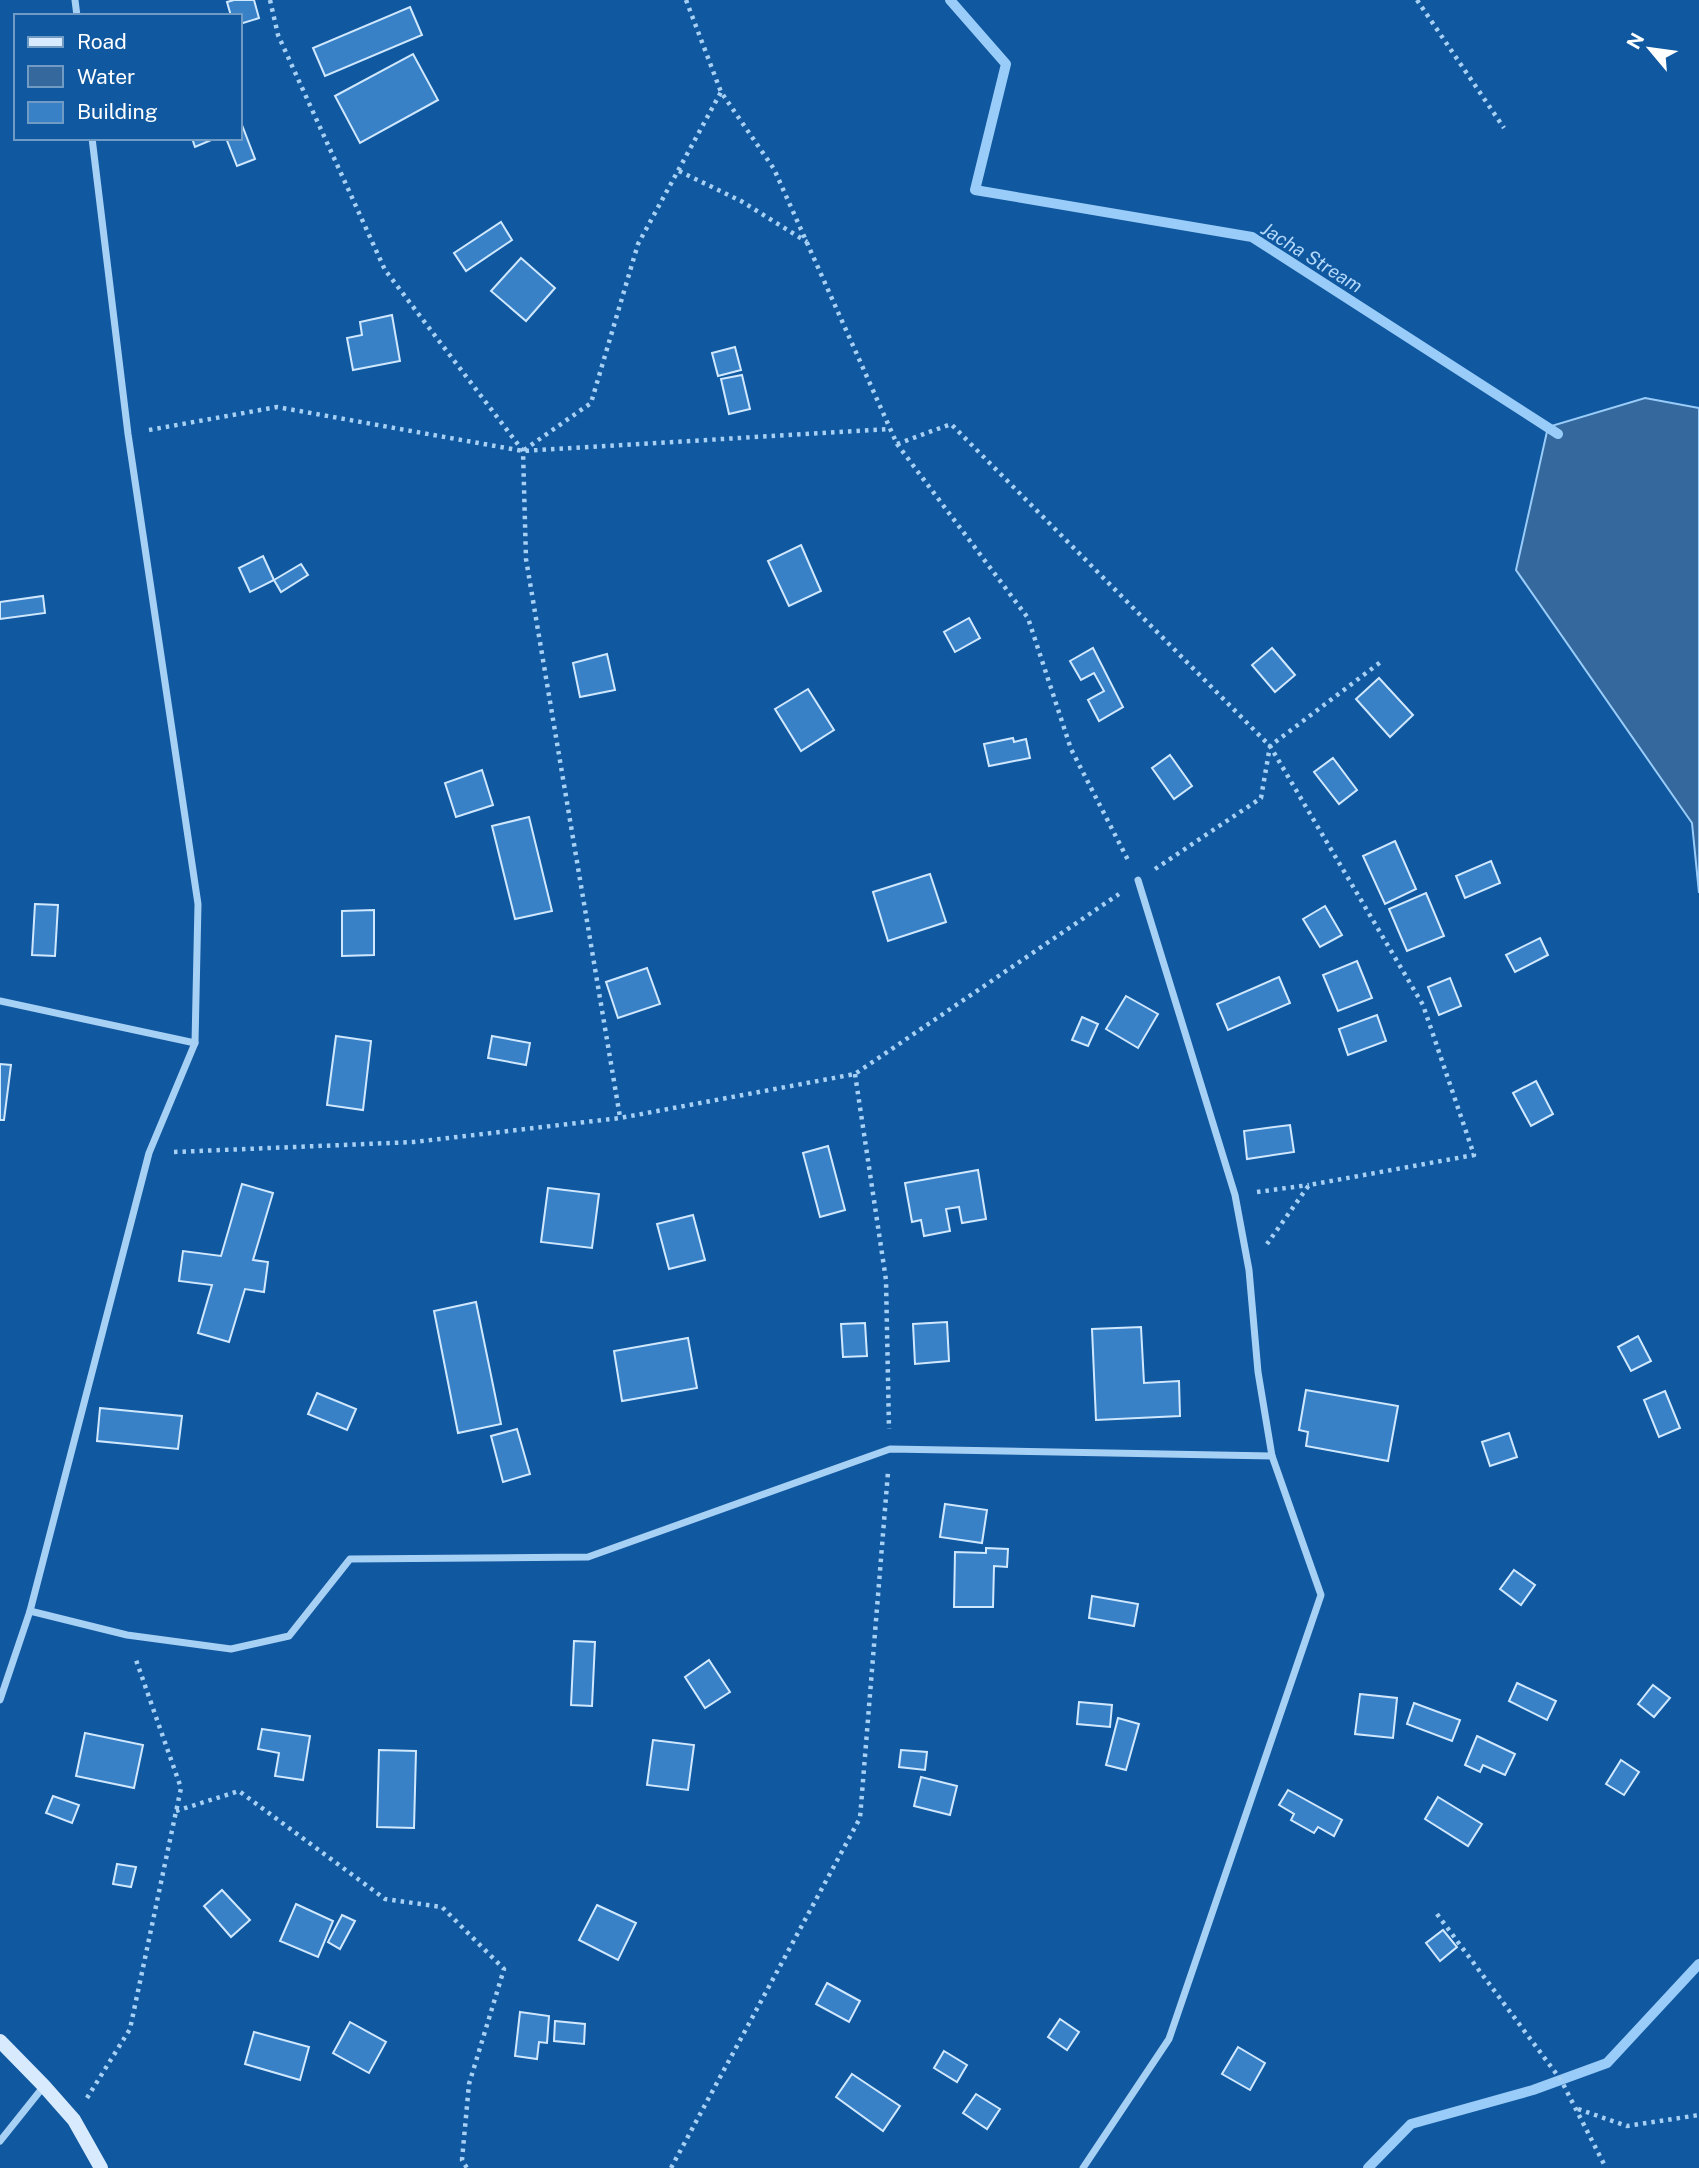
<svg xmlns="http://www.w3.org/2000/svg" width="1699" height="2168" font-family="'Public Sans',sans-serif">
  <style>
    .water { fill: #35699d; stroke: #99ccf9; stroke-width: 2 }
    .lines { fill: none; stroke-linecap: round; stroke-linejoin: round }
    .stream { stroke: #99ccf9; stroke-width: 10 }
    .building { fill: #3981c7; stroke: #d0e8fe; stroke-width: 2 }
    .path { stroke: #a7d0f5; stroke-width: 4.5; stroke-dasharray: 3.5 5; stroke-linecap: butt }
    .street { stroke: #a7d0f5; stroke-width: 7 }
    .secondary { stroke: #d8ebfe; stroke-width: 14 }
    .labels { text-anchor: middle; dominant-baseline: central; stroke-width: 5; stroke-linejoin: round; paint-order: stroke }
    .water-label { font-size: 19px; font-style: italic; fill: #b4d9fc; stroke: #10589f }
  </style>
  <rect width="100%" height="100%" fill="#10589f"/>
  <path class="water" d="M 1645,398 L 1699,408 L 1699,893 L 1692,823 L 1516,570 L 1548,427 Z"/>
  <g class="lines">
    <g class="stream">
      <path d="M 950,0 L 1006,64 L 975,190 L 1252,237 L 1558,434"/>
      <path d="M 1368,2168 L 1411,2124 L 1533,2090 L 1607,2063 L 1699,1964"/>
    </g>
  </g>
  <g class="building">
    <path d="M 234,0 L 254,0 L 259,18 L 240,24 L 240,16 L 231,16 L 227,2 Z"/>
    <path d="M 410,7 L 422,35 L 325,76 L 313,48 Z"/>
    <path d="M 413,54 L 438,100 L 360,143 L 335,96 Z"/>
    <path d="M 242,125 L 255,159 L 237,166 L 226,138 L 240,138 L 240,126 Z"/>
    <path d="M 192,138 L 216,138 L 195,147 Z"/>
    <path d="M 501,222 L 512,240 L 466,271 L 454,253 Z"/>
    <path d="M 521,258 L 555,288 L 526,321 L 491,291 Z"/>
    <path d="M 392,315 L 400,361 L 353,370 L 347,338 L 362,335 L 360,322 Z"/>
    <path d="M 735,347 L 741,370 L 718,376 L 712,353 Z"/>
    <path d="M 742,375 L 750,409 L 729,414 L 721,379 Z"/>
    <path d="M 801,545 L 821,591 L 789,606 L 768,561 Z"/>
    <path d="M 263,556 L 274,580 L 250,592 L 239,568 Z"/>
    <path d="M 301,564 L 308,575 L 281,592 L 274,580 Z"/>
    <path d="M 43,596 L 45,613 L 0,619 L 0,602 Z"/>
    <path d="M 969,618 L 980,638 L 955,652 L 944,632 Z"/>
    <path d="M 1093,648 L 1123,707 L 1099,721 L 1088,700 L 1104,691 L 1094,673 L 1081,680 L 1070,661 Z"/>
    <path d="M 1272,648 L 1295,675 L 1275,692 L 1252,665 Z"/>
    <path d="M 607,654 L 615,690 L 580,697 L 573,663 Z"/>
    <path d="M 1379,678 L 1413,715 L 1390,737 L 1356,699 Z"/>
    <path d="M 808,689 L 834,730 L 801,751 L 775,709 Z"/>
    <path d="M 1013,738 L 1014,742 L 1026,739 L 1030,758 L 989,766 L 984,744 Z"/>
    <path d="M 1170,755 L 1192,786 L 1174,799 L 1152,768 Z"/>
    <path d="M 1333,758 L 1357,790 L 1339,804 L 1314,772 Z"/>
    <path d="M 482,770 L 493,805 L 456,817 L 445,783 Z"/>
    <path d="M 529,817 L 552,911 L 515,919 L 492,826 Z"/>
    <path d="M 1395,841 L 1416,889 L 1385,904 L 1363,856 Z"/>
    <path d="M 1491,861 L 1500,883 L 1465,898 L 1456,876 Z"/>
    <path d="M 930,874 L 946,922 L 888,941 L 873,892 Z"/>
    <path d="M 1426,893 L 1444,936 L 1407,951 L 1389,909 Z"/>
    <path d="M 35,904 L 58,905 L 55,956 L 32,955 Z"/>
    <path d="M 1325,906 L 1342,935 L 1320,947 L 1303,919 Z"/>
    <path d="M 374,910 L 374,955 L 342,956 L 342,911 Z"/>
    <path d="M 1540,938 L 1548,955 L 1515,972 L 1506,955 Z"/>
    <path d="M 1357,961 L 1372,998 L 1338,1011 L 1323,975 Z"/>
    <path d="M 647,968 L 660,1004 L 618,1018 L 606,982 Z"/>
    <path d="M 1279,977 L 1290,1003 L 1228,1030 L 1217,1004 Z"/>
    <path d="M 1450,978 L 1461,1006 L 1439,1015 L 1428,987 Z"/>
    <path d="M 1126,996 L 1158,1014 L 1138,1048 L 1106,1029 Z"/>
    <path d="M 1377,1015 L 1386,1041 L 1348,1055 L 1339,1029 Z"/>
    <path d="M 1082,1017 L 1098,1024 L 1088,1046 L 1072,1040 Z"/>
    <path d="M 336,1036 L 371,1041 L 363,1110 L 327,1105 Z"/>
    <path d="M 492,1036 L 530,1043 L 526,1065 L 488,1058 Z"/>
    <path d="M 0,1064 L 11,1065 L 4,1120 L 0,1120 Z"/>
    <path d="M 1536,1081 L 1553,1114 L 1531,1126 L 1513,1093 Z"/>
    <path d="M 1290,1125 L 1294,1152 L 1247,1159 L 1244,1131 Z"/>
    <path d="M 828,1146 L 845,1210 L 820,1217 L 803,1153 Z"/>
    <path d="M 978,1170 L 986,1219 L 962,1223 L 959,1207 L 946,1209 L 950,1231 L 924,1236 L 921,1220 L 912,1222 L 905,1183 Z"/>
    <path d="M 242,1184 L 273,1193 L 253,1260 L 268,1262 L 264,1292 L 245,1289 L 229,1342 L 198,1333 L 212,1285 L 179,1281 L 183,1251 L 221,1256 Z"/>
    <path d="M 548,1188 L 599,1194 L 592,1248 L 541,1242 Z"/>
    <path d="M 693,1215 L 705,1260 L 669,1269 L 657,1224 Z"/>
    <path d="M 476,1302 L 501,1424 L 458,1433 L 434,1311 Z"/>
    <path d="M 947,1322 L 949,1361 L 915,1364 L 913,1324 Z"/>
    <path d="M 865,1323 L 867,1356 L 843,1357 L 841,1324 Z"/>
    <path d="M 1141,1327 L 1144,1383 L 1179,1381 L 1180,1416 L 1096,1420 L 1092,1329 Z"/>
    <path d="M 1638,1336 L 1651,1361 L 1631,1371 L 1618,1347 Z"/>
    <path d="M 688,1338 L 697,1388 L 622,1401 L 614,1351 Z"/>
    <path d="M 1306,1390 L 1398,1406 L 1388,1461 L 1306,1446 L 1308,1432 L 1299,1430 Z"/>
    <path d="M 1665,1391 L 1680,1428 L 1659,1437 L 1644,1400 Z"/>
    <path d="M 317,1393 L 356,1409 L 347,1430 L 308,1414 Z"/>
    <path d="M 100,1408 L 182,1416 L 178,1449 L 97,1441 Z"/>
    <path d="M 517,1429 L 530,1474 L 503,1482 L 491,1436 Z"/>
    <path d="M 1509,1433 L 1517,1457 L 1490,1466 L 1482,1442 Z"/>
    <path d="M 945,1504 L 987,1510 L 982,1543 L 940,1537 Z"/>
    <path d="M 986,1548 L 1008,1549 L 1007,1567 L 994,1566 L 993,1607 L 954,1607 L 955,1552 L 986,1553 Z"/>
    <path d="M 1514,1570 L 1535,1585 L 1521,1605 L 1500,1589 Z"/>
    <path d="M 1092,1596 L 1138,1604 L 1134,1626 L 1089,1618 Z"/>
    <path d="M 574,1641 L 595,1642 L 592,1706 L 571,1705 Z"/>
    <path d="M 709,1660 L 730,1692 L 705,1708 L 685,1677 Z"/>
    <path d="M 1517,1683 L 1556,1701 L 1547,1720 L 1509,1701 Z"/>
    <path d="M 1653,1685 L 1670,1698 L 1654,1717 L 1638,1704 Z"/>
    <path d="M 1360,1694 L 1397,1698 L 1393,1738 L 1355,1734 Z"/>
    <path d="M 1079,1702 L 1112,1705 L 1110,1727 L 1077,1724 Z"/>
    <path d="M 1414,1703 L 1460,1720 L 1452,1741 L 1407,1724 Z"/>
    <path d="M 1118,1718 L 1139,1724 L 1126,1770 L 1106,1765 Z"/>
    <path d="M 262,1729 L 310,1736 L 303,1780 L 275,1776 L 279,1753 L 258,1749 Z"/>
    <path d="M 85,1733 L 143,1745 L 134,1788 L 76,1776 Z"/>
    <path d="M 1477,1736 L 1515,1754 L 1505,1775 L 1483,1765 L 1480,1772 L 1465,1765 Z"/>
    <path d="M 653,1740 L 694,1745 L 688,1790 L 647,1785 Z"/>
    <path d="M 379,1750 L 416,1751 L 414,1828 L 377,1827 Z"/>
    <path d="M 901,1750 L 927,1752 L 925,1770 L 899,1767 Z"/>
    <path d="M 1621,1760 L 1639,1772 L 1624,1795 L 1606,1784 Z"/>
    <path d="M 921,1777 L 957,1786 L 950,1815 L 914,1806 Z"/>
    <path d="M 1288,1790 L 1342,1820 L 1334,1836 L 1318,1827 L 1314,1833 L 1291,1820 L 1294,1814 L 1279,1805 Z"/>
    <path d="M 53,1796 L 79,1805 L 72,1823 L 46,1813 Z"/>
    <path d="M 1438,1797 L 1482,1824 L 1468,1846 L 1425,1819 Z"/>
    <path d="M 117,1864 L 136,1867 L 131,1887 L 113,1884 Z"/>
    <path d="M 222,1890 L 250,1920 L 231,1937 L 204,1906 Z"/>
    <path d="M 296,1904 L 333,1921 L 318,1957 L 280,1941 Z"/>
    <path d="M 597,1905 L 636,1923 L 618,1960 L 579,1940 Z"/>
    <path d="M 342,1915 L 355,1921 L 340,1949 L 328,1942 Z"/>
    <path d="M 1443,1930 L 1457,1947 L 1440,1961 L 1426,1943 Z"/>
    <path d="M 827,1983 L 860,2001 L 849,2022 L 816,2004 Z"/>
    <path d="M 520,2012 L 549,2016 L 547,2043 L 539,2042 L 537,2059 L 515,2056 Z"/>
    <path d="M 1060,2019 L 1079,2032 L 1067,2050 L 1048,2037 Z"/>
    <path d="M 555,2021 L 585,2024 L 584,2044 L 554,2041 Z"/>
    <path d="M 350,2022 L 386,2042 L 369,2073 L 333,2053 Z"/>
    <path d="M 254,2032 L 309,2047 L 300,2080 L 245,2064 Z"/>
    <path d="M 1238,2047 L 1265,2063 L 1250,2090 L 1222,2074 Z"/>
    <path d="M 944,2051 L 967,2065 L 957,2082 L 934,2068 Z"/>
    <path d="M 852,2074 L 900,2106 L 883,2131 L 836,2097 Z"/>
    <path d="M 976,2094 L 1000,2109 L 987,2129 L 963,2113 Z"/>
  </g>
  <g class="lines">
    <g class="path">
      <path d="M 270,0 L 278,35 L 385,270 L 523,451 L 526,559 L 620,1117"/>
      <path d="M 686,0 L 721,92 L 774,169 L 897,444 L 1028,618 L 1071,749 L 1129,862"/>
      <path d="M 1417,0 L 1504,128"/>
      <path d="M 679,171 L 741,201 L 807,242"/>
      <path d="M 149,430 L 277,407 L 523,451 L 889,429"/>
      <path d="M 897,444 L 951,424 L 1270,746 L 1423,1005 L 1474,1155 L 1309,1185 L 1267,1244"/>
      <path d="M 524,450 L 591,403 L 638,244 L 721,92"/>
      <path d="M 1155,869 L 1261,798 L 1270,746 L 1382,661"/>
      <path d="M 855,1074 L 886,1280 L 889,1429"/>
      <path d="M 174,1152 L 414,1142 L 620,1118 L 855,1074 L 1119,894"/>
      <path d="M 1257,1192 L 1309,1185"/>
      <path d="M 176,1811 L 239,1791 L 385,1899 L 442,1907 L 504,1969 L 469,2084 L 462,2160 L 467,2168"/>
      <path d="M 1437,1914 L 1561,2080 L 1606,2168"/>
      <path d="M 87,2098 L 130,2029 L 181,1788 L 136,1660"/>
      <path d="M 1578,2109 L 1627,2126 L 1699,2115"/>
      <path d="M 671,2168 L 860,1818 L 888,1472"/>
    </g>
    <g class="street">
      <path d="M 75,0 L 77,16"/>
      <path d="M 1138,880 L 1235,1195 L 1249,1270 L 1258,1372 L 1272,1456"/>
      <path d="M 0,1001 L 195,1043"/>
      <path d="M 30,1611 L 127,1635 L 231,1649 L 289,1636 L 350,1559 L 588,1557 L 890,1449 L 1272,1456 L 1321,1595 L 1169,2039 L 1083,2168"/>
      <path d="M 0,1700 L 30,1611 L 149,1153 L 195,1043 L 198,904 L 128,434 L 92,138"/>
      <path d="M 0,2141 L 44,2086"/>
    </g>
    <path class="secondary" d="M 0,2041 L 44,2086 L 74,2120 L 101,2168"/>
  </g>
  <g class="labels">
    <g class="water-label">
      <text transform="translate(1312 257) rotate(32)">Jacha Stream</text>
    </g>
  </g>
  <rect x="14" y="14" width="228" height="126" fill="#10589f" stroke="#709bc5" stroke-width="2"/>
  <rect x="28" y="37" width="35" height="10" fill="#d8ebfe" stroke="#709bc5" stroke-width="2"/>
  <text x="77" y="49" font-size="21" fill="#ffffff">Road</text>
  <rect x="28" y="66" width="35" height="21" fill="#35699d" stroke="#709bc5" stroke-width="2"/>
  <text x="77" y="84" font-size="21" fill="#ffffff">Water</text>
  <rect x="28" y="102" width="35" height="21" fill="#3981c7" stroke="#709bc5" stroke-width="2"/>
  <text x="77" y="119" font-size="21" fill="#ffffff">Building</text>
  <g transform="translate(1650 49) rotate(299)" stroke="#10589f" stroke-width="5" paint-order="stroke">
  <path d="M0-5L12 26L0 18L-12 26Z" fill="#ffffff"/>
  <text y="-10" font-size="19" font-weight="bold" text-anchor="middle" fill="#ffffff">N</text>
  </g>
</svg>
